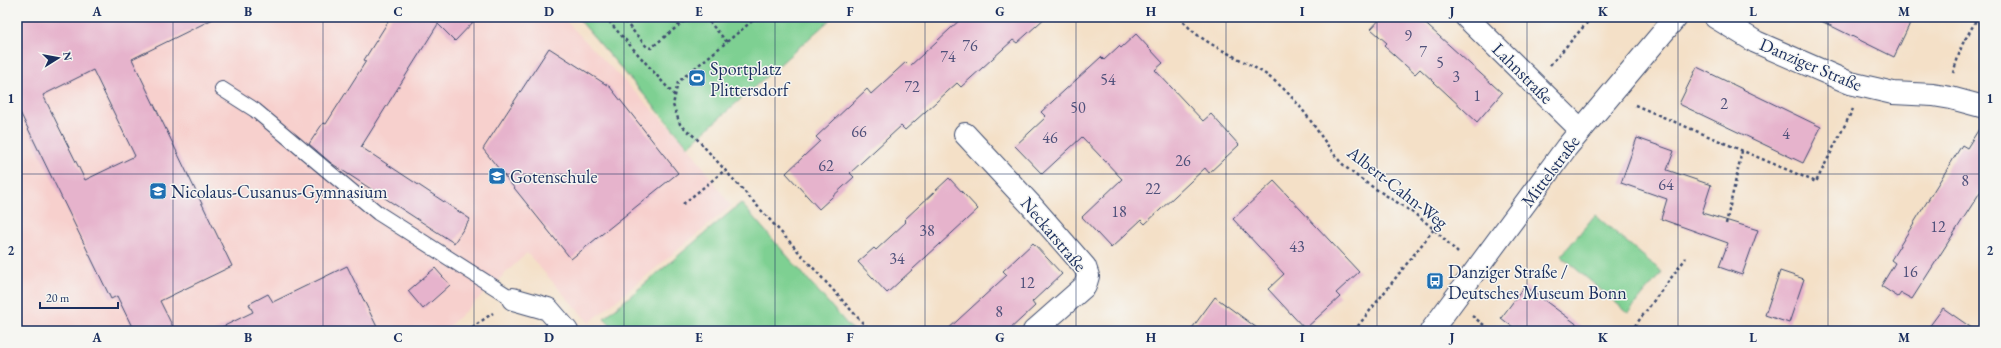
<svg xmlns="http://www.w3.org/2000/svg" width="2001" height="348" font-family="'EB Garamond',serif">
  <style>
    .built { fill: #f7d0cd }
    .green { fill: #7ed092; stroke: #4c8078 }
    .building { fill: #e6b3cc; fill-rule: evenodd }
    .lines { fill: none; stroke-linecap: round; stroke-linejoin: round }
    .service-casing { stroke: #3c4a6e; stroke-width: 16 }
    .minor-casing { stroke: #3c4a6e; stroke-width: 24 }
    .secondary-casing { stroke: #3c4a6e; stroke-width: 24 }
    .path { stroke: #3c4a6e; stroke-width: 2.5; stroke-dasharray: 3 3; stroke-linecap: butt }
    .service { stroke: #fff; stroke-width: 14 }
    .minor { stroke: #fff; stroke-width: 22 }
    .secondary { stroke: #fff; stroke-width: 22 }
    .grid { fill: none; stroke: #1b2f5e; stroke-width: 1; stroke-opacity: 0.55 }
    .labels { text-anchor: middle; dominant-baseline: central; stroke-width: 3; stroke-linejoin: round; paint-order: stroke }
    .number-label { font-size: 16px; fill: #4e507a }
    .street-label { font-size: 18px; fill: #1b2f5e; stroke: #f6f6f2 }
    .poi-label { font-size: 18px; fill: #1b2f5e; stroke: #f6f6f2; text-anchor: start }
    .neatline { fill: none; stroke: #1b2f5e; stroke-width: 1.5 }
    .grid-label { font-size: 13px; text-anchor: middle; font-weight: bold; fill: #1b2f5e }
  </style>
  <rect width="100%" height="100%" fill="#f6f6f2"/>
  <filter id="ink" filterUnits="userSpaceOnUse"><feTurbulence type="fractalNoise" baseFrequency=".025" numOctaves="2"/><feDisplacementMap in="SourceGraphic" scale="8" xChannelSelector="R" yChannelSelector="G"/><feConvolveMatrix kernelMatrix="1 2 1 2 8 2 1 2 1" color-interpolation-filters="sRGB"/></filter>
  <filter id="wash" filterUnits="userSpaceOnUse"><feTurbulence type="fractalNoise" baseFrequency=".012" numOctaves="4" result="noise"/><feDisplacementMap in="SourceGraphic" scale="16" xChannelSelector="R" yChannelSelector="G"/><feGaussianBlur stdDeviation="0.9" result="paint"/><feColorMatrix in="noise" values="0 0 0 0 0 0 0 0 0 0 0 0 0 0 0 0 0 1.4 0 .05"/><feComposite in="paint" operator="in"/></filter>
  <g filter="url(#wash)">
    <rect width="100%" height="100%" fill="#f4e0c7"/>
    <path class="built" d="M 17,17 L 562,17 L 688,146 L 731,206 L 589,323 L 527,253 L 444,331 L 17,331 Z"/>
    <g class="green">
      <path d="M 577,17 L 833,17 L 688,146 Z"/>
      <path d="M 741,203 L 853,331 L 616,331 L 604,318 Z"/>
      <path d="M 1595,215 L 1662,272 L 1628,313 L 1561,256 Z"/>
    </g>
    <g id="blocks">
      <g class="building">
        <path d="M 17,17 L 217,17 L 132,59 L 232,266 L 160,301 L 175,331 L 134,331 L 117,296 L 111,299 L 17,106 ZM 93,70 L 135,156 L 85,180 L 43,95 Z"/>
        <path d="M 391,17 L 478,17 L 455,41 L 438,24 L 361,147 L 470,219 L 454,243 L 331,163 L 309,144 L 323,123 L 326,124 L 366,61 L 364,60 Z"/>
        <path d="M 963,17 L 1046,17 L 1017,43 L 1013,40 L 961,87 L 957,83 L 905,130 L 901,126 L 850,173 L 854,177 L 819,209 L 786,173 L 820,141 L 816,137 L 867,89 L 871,94 L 906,62 L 910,66 Z"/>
        <path d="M 1382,17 L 1418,17 L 1502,93 L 1477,122 L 1420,69 L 1415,74 L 1384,46 L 1387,43 L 1371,29 Z"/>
        <path d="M 1813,17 L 1913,17 L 1894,57 Z"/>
        <path d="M 1136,34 L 1163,63 L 1155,70 L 1203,121 L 1211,114 L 1239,145 L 1209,173 L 1205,168 L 1145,224 L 1141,220 L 1111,248 L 1082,217 L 1122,179 L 1082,137 L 1042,174 L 1015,146 L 1046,117 L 1041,112 L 1101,57 L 1104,60 L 1119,46 L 1121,48 Z"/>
        <path d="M 549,48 L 610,87 L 678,173 L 571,259 L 483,149 Z"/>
        <path d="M 1697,67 L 1821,127 L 1803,163 L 1679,104 Z"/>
        <path d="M 1984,121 L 1984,186 L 1912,299 L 1901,293 L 1898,297 L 1881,286 L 1895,263 L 1891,260 L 1962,145 L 1967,148 Z"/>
        <path d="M 1637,138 L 1674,151 L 1667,170 L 1711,185 L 1702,213 L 1758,230 L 1742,275 L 1719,267 L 1728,243 L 1661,219 L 1667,199 L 1621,183 Z"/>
        <path d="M 949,178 L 978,209 L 887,293 L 858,262 L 874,248 L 876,250 L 906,222 L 904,220 Z"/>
        <path d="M 1274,181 L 1359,272 L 1336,293 L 1340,297 L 1305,329 L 1268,289 L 1284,274 L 1233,219 Z"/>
        <path d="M 1033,243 L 1062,274 L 1032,302 L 1035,306 L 1008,331 L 946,331 L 1007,275 L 1003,271 Z"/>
        <path d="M 347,266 L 379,331 L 214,331 L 253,312 L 249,304 L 268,294 L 273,302 Z"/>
        <path d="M 435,268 L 450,285 L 423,309 L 408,291 Z"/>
        <path d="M 1780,271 L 1804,279 L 1789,323 L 1765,315 Z"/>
        <path d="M 1525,286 L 1586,331 L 1518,331 L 1501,318 Z"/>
        <path d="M 1215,297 L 1261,331 L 1190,331 Z"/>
        <path d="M 1943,308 L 1976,331 L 1926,331 Z"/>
      </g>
    </g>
  </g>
  <g filter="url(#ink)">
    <use href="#blocks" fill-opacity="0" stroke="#3c4a6e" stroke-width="1"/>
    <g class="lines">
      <defs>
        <path id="service" d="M 222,89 L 255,110 L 378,213 L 513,299"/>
        <g id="minor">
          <path d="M 1466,17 L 1581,130"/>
          <path d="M 1715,17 L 1756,42 L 1850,83 L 1893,93 L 1933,95 L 1951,98 L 1984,107"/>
          <path d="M 965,134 L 1031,205 L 1085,267 L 1088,276 L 1085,286 L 1034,331"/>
          <path d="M 513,299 L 548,309 L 567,331"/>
        </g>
        <path id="secondary" d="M 1431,331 L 1566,148 L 1676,17"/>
      </defs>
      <use href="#service" class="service-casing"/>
      <use href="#minor" class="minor-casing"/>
      <use href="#secondary" class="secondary-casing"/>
      <g class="path">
        <path d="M 605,17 L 675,96"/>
        <path d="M 621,17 L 647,47 L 651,48 L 689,17"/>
        <path d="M 705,17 L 727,42"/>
        <path d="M 757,17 L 678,82 L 673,105 L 680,124 L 697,139 L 870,331"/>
        <path d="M 1180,17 C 1200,46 1244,57 1272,79 C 1292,94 1307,115 1321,136 C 1329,147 1337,160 1348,169 C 1368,186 1392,198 1413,213 C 1430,224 1444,239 1458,253"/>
        <path d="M 1550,65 L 1592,17"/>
        <path d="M 1953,73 L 1962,45 L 1978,17"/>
        <path d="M 1635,105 L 1816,182 L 1853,109"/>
        <path d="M 683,204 L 725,170"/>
        <path d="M 1726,224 L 1742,151"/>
        <path d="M 1472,316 L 1492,331"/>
        <path d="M 467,331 L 493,313"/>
        <path d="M 1354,331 L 1434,229"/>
        <path d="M 1631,331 L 1686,258"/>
      </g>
      <use href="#service" class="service"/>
      <use href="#minor" class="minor"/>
      <use href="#secondary" class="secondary"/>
    </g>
  </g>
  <path class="grid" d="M 173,17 L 173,331M 323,17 L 323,331M 474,17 L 474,331M 624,17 L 624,331M 775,17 L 775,331M 925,17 L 925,331M 1076,17 L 1076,331M 1226,17 L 1226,331M 1377,17 L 1377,331M 1527,17 L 1527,331M 1678,17 L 1678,331M 1828,17 L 1828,331M 17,174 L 1984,174"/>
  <defs>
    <symbol id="stadium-square" viewBox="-11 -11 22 22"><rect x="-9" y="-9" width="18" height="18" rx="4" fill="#1f6fb2" stroke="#f6f6f2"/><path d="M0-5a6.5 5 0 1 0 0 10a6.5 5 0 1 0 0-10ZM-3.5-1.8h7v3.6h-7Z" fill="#fff"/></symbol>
    <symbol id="school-square" viewBox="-11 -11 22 22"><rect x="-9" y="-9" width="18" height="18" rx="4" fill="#1f6fb2" stroke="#f6f6f2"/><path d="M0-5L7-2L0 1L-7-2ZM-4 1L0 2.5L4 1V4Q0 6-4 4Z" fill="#fff"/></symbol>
    <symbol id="bus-square" viewBox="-11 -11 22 22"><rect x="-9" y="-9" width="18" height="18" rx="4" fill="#1f6fb2" stroke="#f6f6f2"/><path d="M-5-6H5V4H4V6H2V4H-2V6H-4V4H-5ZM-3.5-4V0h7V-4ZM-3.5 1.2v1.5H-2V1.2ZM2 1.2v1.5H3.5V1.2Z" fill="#fff"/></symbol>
  </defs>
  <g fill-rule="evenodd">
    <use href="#stadium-square" x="687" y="68" width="20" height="20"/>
    <use href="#school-square" x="487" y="166" width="20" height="20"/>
    <use href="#school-square" x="148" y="181" width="20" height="20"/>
    <use href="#bus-square" x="1425" y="271" width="20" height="20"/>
  </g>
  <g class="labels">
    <g class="number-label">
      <text x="1408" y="35">9</text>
      <text x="970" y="45">76</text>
      <text x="1423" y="51">7</text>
      <text x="948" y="56">74</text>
      <text x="1440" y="62">5</text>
      <text x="1456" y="76">3</text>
      <text x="1108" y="79">54</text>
      <text x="912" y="86">72</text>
      <text x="1477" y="95">1</text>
      <text x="1724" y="103">2</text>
      <text x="1078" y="107">50</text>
      <text x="859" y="131">66</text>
      <text x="1786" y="133">4</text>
      <text x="1050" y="137">46</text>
      <text x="1183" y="160">26</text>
      <text x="826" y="165">62</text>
      <text x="1965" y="180">8</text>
      <text x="1666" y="184">64</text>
      <text x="1153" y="188">22</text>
      <text x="1119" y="211">18</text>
      <text x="1938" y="226">12</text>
      <text x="927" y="230">38</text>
      <text x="1297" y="246">43</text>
      <text x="897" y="258">34</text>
      <text x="1910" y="271">16</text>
      <text x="1027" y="282">12</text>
      <text x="999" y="311">8</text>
    </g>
    <g class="street-label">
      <text transform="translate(1811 64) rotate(23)">Danziger Straße</text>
      <text transform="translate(1523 73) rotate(45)">Lahnstraße</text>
      <text transform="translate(1550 171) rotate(-53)">Mittelstraße</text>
      <text transform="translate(1398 187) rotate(38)">Albert-Cahn-Weg</text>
      <text transform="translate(1054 234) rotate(50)">Neckarstraße</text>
    </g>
    <g class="poi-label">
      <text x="710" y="68">Sportplatz<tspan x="710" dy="21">Plittersdorf</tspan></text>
      <text x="510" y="176">Gotenschule</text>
      <text x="171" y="191">Nicolaus-Cusanus-Gymnasium</text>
      <text x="1448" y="271">Danziger Straße /<tspan x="1448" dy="21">Deutsches Museum Bonn</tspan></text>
    </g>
  </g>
  <rect width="2001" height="348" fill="none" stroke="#f6f6f2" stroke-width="44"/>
  <g transform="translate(58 58) rotate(79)" stroke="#f6f6f2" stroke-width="3" paint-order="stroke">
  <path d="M0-3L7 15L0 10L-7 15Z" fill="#1b2f5e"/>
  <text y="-6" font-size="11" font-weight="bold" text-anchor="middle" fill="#1b2f5e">N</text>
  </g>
  <path d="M40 302v6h78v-6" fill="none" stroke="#1b2f5e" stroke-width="2"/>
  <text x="46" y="302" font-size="12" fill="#1b2f5e" stroke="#f6f6f2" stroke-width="3" paint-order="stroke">20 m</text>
  <rect x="22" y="22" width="1957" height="304" class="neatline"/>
  <g class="grid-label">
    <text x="97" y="16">A</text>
    <text x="248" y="16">B</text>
    <text x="398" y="16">C</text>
    <text x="549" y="16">D</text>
    <text x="699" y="16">E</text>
    <text x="850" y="16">F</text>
    <text x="1000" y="16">G</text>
    <text x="1151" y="16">H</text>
    <text x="1302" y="16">I</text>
    <text x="1452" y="16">J</text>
    <text x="1603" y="16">K</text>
    <text x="1753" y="16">L</text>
    <text x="1904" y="16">M</text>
    <text x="11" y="103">1</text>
    <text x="1990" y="103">1</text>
    <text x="11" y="255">2</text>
    <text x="1990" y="255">2</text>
    <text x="97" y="342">A</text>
    <text x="248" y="342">B</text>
    <text x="398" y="342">C</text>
    <text x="549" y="342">D</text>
    <text x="699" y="342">E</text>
    <text x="850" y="342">F</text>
    <text x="1000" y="342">G</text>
    <text x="1151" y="342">H</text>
    <text x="1302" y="342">I</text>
    <text x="1452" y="342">J</text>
    <text x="1603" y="342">K</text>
    <text x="1753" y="342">L</text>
    <text x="1904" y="342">M</text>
  </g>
</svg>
